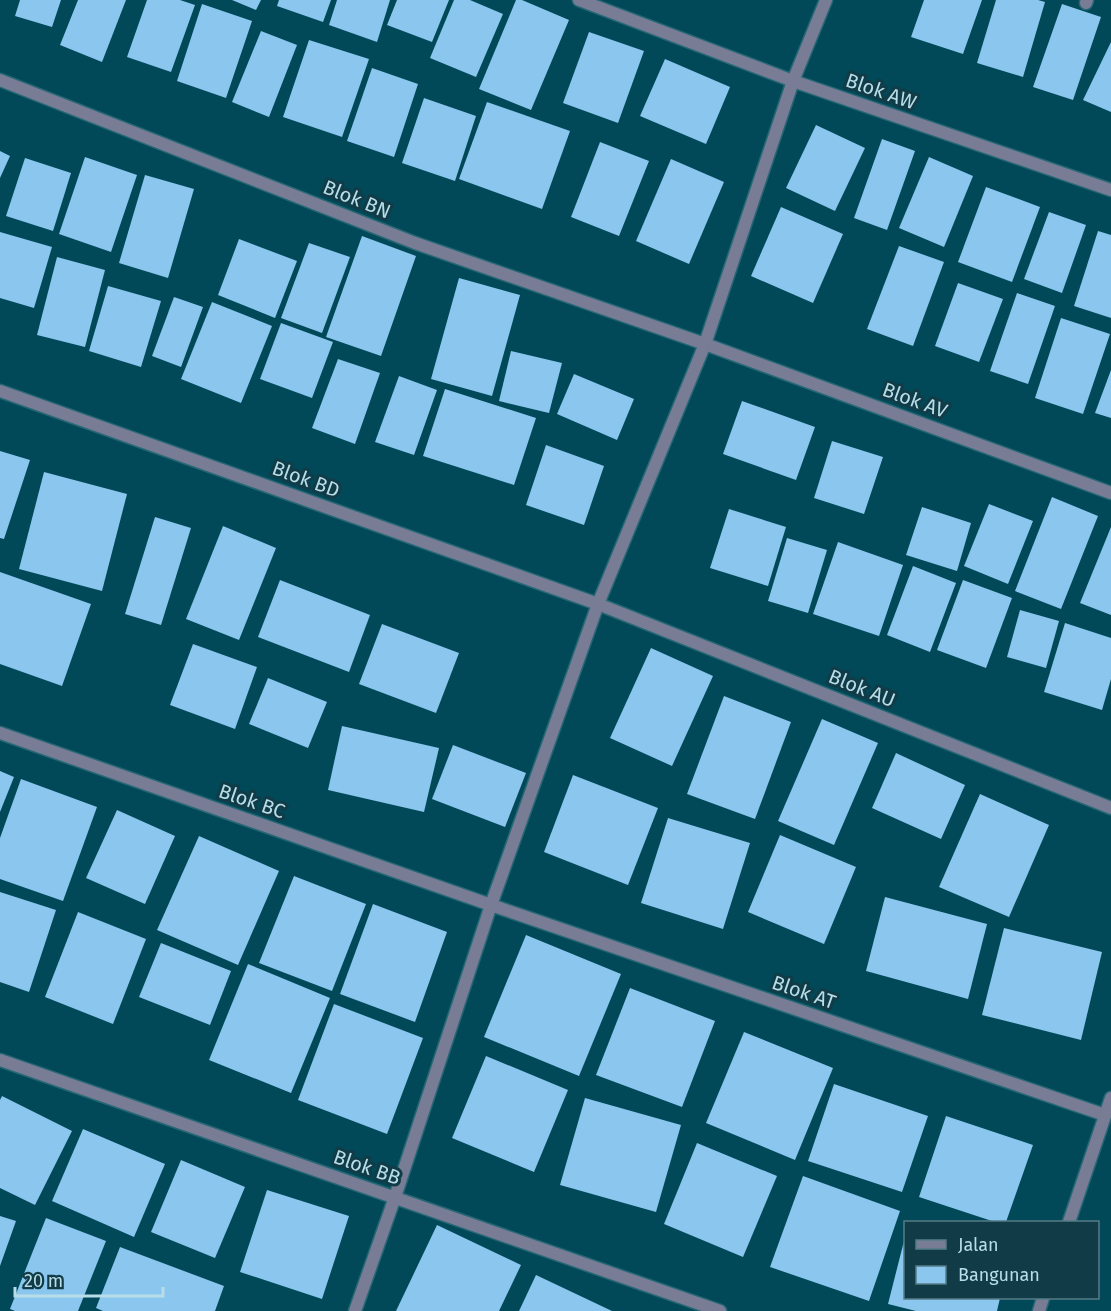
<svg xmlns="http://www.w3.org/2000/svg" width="1111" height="1311" font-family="'Fira Sans',sans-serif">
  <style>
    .building { fill: #8ac6ee }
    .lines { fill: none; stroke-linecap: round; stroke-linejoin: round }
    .minor-casing { stroke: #266775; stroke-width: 15 }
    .minor { stroke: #787c95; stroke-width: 12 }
    .labels { text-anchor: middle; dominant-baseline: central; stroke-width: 6; stroke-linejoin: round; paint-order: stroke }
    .street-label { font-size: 20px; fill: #b8dde8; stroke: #113c47 }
  </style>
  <rect width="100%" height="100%" fill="#014958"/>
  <g class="building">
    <path d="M 20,0 L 61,0 L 52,27 L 15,16 Z"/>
    <path d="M 78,0 L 126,0 L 102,62 L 60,45 Z"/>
    <path d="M 147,0 L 180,0 L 195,5 L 171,72 L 127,57 Z"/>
    <path d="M 232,0 L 261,0 L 256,10 Z"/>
    <path d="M 279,0 L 331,0 L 323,22 L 277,6 Z"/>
    <path d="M 337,0 L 390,0 L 377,42 L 329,25 Z"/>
    <path d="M 397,0 L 449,0 L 432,42 L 387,25 Z"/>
    <path d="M 454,0 L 470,0 L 503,14 L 476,77 L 430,58 Z"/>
    <path d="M 516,0 L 522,0 L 569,20 L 531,110 L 479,89 Z"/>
    <path d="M 924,0 L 982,0 L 963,54 L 911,37 Z"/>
    <path d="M 996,0 L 1038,0 L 1045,2 L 1023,77 L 977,63 Z"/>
    <path d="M 202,4 L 252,21 L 226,98 L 177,81 Z"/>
    <path d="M 1062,4 L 1101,17 L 1073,100 L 1033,87 Z"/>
    <path d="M 261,31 L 297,45 L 269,117 L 232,102 Z"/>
    <path d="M 589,32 L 644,51 L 618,123 L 563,103 Z"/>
    <path d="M 309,40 L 369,59 L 342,137 L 283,117 Z"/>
    <path d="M 1111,42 L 1111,112 L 1083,100 Z"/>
    <path d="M 665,59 L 730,87 L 706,144 L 640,116 Z"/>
    <path d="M 372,68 L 418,84 L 394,157 L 347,141 Z"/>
    <path d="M 424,98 L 476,116 L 455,181 L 402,163 Z"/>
    <path d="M 487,102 L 570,131 L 542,209 L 459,179 Z"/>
    <path d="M 816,125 L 865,148 L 835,211 L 786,188 Z"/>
    <path d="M 882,139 L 915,151 L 887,230 L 854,218 Z"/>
    <path d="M 600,142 L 649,161 L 619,236 L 571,217 Z"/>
    <path d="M 0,151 L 10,156 L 0,178 Z"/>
    <path d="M 85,157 L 137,175 L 111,252 L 59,234 Z"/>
    <path d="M 929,157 L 973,176 L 944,247 L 899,228 Z"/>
    <path d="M 25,158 L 71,173 L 53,231 L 6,216 Z"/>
    <path d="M 671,159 L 724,182 L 689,264 L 636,241 Z"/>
    <path d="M 145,175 L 194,189 L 168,278 L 119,263 Z"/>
    <path d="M 986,187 L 1040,207 L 1012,282 L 958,262 Z"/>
    <path d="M 781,207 L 843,234 L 813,303 L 751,276 Z"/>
    <path d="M 1049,212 L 1086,225 L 1062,293 L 1024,279 Z"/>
    <path d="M 1098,231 L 1111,235 L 1111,318 L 1074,306 Z"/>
    <path d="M 0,232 L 52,247 L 34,308 L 0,298 Z"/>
    <path d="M 362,236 L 416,256 L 381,356 L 326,337 Z"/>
    <path d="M 239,239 L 297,261 L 275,318 L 218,295 Z"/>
    <path d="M 309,243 L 350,257 L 322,333 L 281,318 Z"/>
    <path d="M 899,246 L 944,262 L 913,346 L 867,329 Z"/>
    <path d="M 57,257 L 105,270 L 85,347 L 37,335 Z"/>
    <path d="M 459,278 L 520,295 L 492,396 L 431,379 Z"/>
    <path d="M 958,283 L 1003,299 L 979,362 L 935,346 Z"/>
    <path d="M 108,286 L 161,301 L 141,367 L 89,351 Z"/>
    <path d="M 1017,293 L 1055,306 L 1028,384 L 990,371 Z"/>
    <path d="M 174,297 L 203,307 L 181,367 L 152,356 Z"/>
    <path d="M 212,302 L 272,326 L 241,403 L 181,379 Z"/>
    <path d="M 1061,318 L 1110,334 L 1083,414 L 1035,398 Z"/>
    <path d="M 281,323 L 333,342 L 312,398 L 260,379 Z"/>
    <path d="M 511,351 L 562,363 L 549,413 L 499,401 Z"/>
    <path d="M 338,359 L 380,373 L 355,444 L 312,428 Z"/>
    <path d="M 1111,370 L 1111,418 L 1095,413 Z"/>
    <path d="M 574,374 L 634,399 L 617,440 L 557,414 Z"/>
    <path d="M 399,376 L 437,390 L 414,455 L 375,442 Z"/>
    <path d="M 445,389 L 536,418 L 514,485 L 423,456 Z"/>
    <path d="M 742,401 L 815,427 L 796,480 L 723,454 Z"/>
    <path d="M 832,441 L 883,457 L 864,514 L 814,498 Z"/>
    <path d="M 546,445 L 604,466 L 584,525 L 526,505 Z"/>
    <path d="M 0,451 L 30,460 L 4,539 L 0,538 Z"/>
    <path d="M 44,472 L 127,494 L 102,591 L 19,569 Z"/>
    <path d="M 1052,497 L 1098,516 L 1061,609 L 1015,591 Z"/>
    <path d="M 989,504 L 1033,521 L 1008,584 L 964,566 Z"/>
    <path d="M 922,507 L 971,523 L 957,571 L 906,555 Z"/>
    <path d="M 729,509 L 786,527 L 768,586 L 710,568 Z"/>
    <path d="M 155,517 L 191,528 L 161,625 L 125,614 Z"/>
    <path d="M 223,526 L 276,548 L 239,640 L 186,619 Z"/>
    <path d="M 1111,527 L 1111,615 L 1080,603 Z"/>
    <path d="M 787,538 L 827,550 L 808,613 L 768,601 Z"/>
    <path d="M 838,542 L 903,565 L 879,636 L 813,614 Z"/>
    <path d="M 913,566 L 956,583 L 930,652 L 887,635 Z"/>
    <path d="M 0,572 L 91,604 L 62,686 L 0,664 Z"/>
    <path d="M 280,580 L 370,615 L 349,672 L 258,637 Z"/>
    <path d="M 963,580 L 1012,598 L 986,668 L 937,650 Z"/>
    <path d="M 1020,610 L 1059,621 L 1046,668 L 1007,657 Z"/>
    <path d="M 1065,623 L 1111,638 L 1111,679 L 1102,710 L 1044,692 Z"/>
    <path d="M 382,624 L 459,653 L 436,713 L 359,684 Z"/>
    <path d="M 193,644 L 257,667 L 235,729 L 170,705 Z"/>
    <path d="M 651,648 L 713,676 L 672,766 L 610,738 Z"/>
    <path d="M 268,678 L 327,702 L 308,748 L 249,724 Z"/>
    <path d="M 724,696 L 791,722 L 755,819 L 687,794 Z"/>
    <path d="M 822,719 L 878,743 L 834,845 L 778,821 Z"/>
    <path d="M 342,726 L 439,748 L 424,812 L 328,790 Z"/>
    <path d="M 453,745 L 526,773 L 505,827 L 432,799 Z"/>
    <path d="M 896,753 L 965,785 L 941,839 L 872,808 Z"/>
    <path d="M 0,771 L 14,777 L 0,812 Z"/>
    <path d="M 573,775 L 658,808 L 628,885 L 544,852 Z"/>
    <path d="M 21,779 L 97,807 L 63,901 L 0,879 L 0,838 Z"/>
    <path d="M 980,794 L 1049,825 L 1009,917 L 939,887 Z"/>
    <path d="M 117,810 L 175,836 L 145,904 L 86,878 Z"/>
    <path d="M 668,818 L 750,843 L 723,929 L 641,903 Z"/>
    <path d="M 780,835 L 856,867 L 824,944 L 748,912 Z"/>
    <path d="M 199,836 L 279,871 L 238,965 L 157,930 Z"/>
    <path d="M 294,876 L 366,904 L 332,991 L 259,963 Z"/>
    <path d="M 0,892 L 56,910 L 29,992 L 0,982 Z"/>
    <path d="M 885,897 L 987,924 L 968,999 L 866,971 Z"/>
    <path d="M 373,904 L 447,932 L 415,1022 L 340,994 Z"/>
    <path d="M 78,912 L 146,939 L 113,1024 L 45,997 Z"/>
    <path d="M 1004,928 L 1102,952 L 1081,1040 L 982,1015 Z"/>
    <path d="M 526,935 L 621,974 L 579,1076 L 484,1037 Z"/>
    <path d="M 161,943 L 231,971 L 210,1025 L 139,997 Z"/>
    <path d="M 248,964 L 330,998 L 291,1093 L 209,1060 Z"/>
    <path d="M 630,988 L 715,1021 L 682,1107 L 596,1075 Z"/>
    <path d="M 334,1004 L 423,1038 L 387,1134 L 298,1100 Z"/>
    <path d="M 744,1032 L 833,1068 L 795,1160 L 706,1123 Z"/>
    <path d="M 486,1056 L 568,1090 L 534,1172 L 452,1138 Z"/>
    <path d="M 834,1084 L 928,1116 L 902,1192 L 808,1161 Z"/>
    <path d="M 2,1096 L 72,1131 L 35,1205 L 0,1188 L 0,1100 Z"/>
    <path d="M 585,1098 L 681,1125 L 656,1212 L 560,1185 Z"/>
    <path d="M 946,1116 L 1033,1145 L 1006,1222 L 995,1222 L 919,1197 Z"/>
    <path d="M 83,1129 L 165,1164 L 134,1237 L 52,1201 Z"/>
    <path d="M 697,1143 L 777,1176 L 743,1257 L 664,1224 Z"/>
    <path d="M 181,1160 L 245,1187 L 215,1258 L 151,1232 Z"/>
    <path d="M 803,1176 L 900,1211 L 869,1301 L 770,1267 Z"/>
    <path d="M 267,1190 L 349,1216 L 322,1299 L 240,1272 Z"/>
    <path d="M 0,1216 L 16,1221 L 0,1266 Z"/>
    <path d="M 46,1218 L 106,1241 L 78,1311 L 15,1311 L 10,1309 Z"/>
    <path d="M 437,1225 L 521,1265 L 499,1311 L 396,1311 Z"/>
    <path d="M 905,1237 L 906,1298 L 1000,1298 L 997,1311 L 916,1311 L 888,1304 Z"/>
    <path d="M 120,1247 L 224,1286 L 215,1311 L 103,1311 L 96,1308 Z"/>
    <path d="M 536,1275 L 612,1311 L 519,1311 Z"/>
  </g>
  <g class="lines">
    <defs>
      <g id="minor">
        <path d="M 579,0 L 793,81 L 1111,190"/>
        <path d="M 1086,3 L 1087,0"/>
        <path d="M 0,80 L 415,243 L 705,344 L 1111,493"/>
        <path d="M 0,391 L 598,604 L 1111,808"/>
        <path d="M 0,733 L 491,905 L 1105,1115"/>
        <path d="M 0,1060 L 720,1311"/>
        <path d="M 1069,1222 L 1111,1098"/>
        <path d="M 355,1311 L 395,1197 L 491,905 L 598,604 L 705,344 L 793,81 L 826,0"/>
        <path d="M 1039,1311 L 1043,1298"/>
      </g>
    </defs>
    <use href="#minor" class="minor-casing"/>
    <use href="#minor" class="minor"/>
  </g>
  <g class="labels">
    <g class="street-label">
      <text transform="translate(881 91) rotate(19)">Blok AW</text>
      <text transform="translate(357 199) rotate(22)">Blok BN</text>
      <text transform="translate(915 400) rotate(20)">Blok AV</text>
      <text transform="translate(306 479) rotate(20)">Blok BD</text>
      <text transform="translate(862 688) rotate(22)">Blok AU</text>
      <text transform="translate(252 801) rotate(19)">Blok BC</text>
      <text transform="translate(804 992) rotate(19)">Blok AT</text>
      <text transform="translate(367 1167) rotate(19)">Blok BB</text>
    </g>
  </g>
  <rect x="904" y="1221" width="195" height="78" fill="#113c47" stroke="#547c87" stroke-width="1.5"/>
  <rect x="916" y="1240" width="30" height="9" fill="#787c95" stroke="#547c87" stroke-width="1.5"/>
  <text x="958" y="1251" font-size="18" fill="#b8dde8">Jalan</text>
  <rect x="916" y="1266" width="30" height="18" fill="#8ac6ee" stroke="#547c87" stroke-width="1.5"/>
  <text x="958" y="1281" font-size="18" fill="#b8dde8">Bangunan</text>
  <path d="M15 1287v9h148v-9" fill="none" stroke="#b8dde8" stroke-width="3"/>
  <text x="24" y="1287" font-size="18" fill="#b8dde8" stroke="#113c47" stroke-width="4.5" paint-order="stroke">20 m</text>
</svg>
